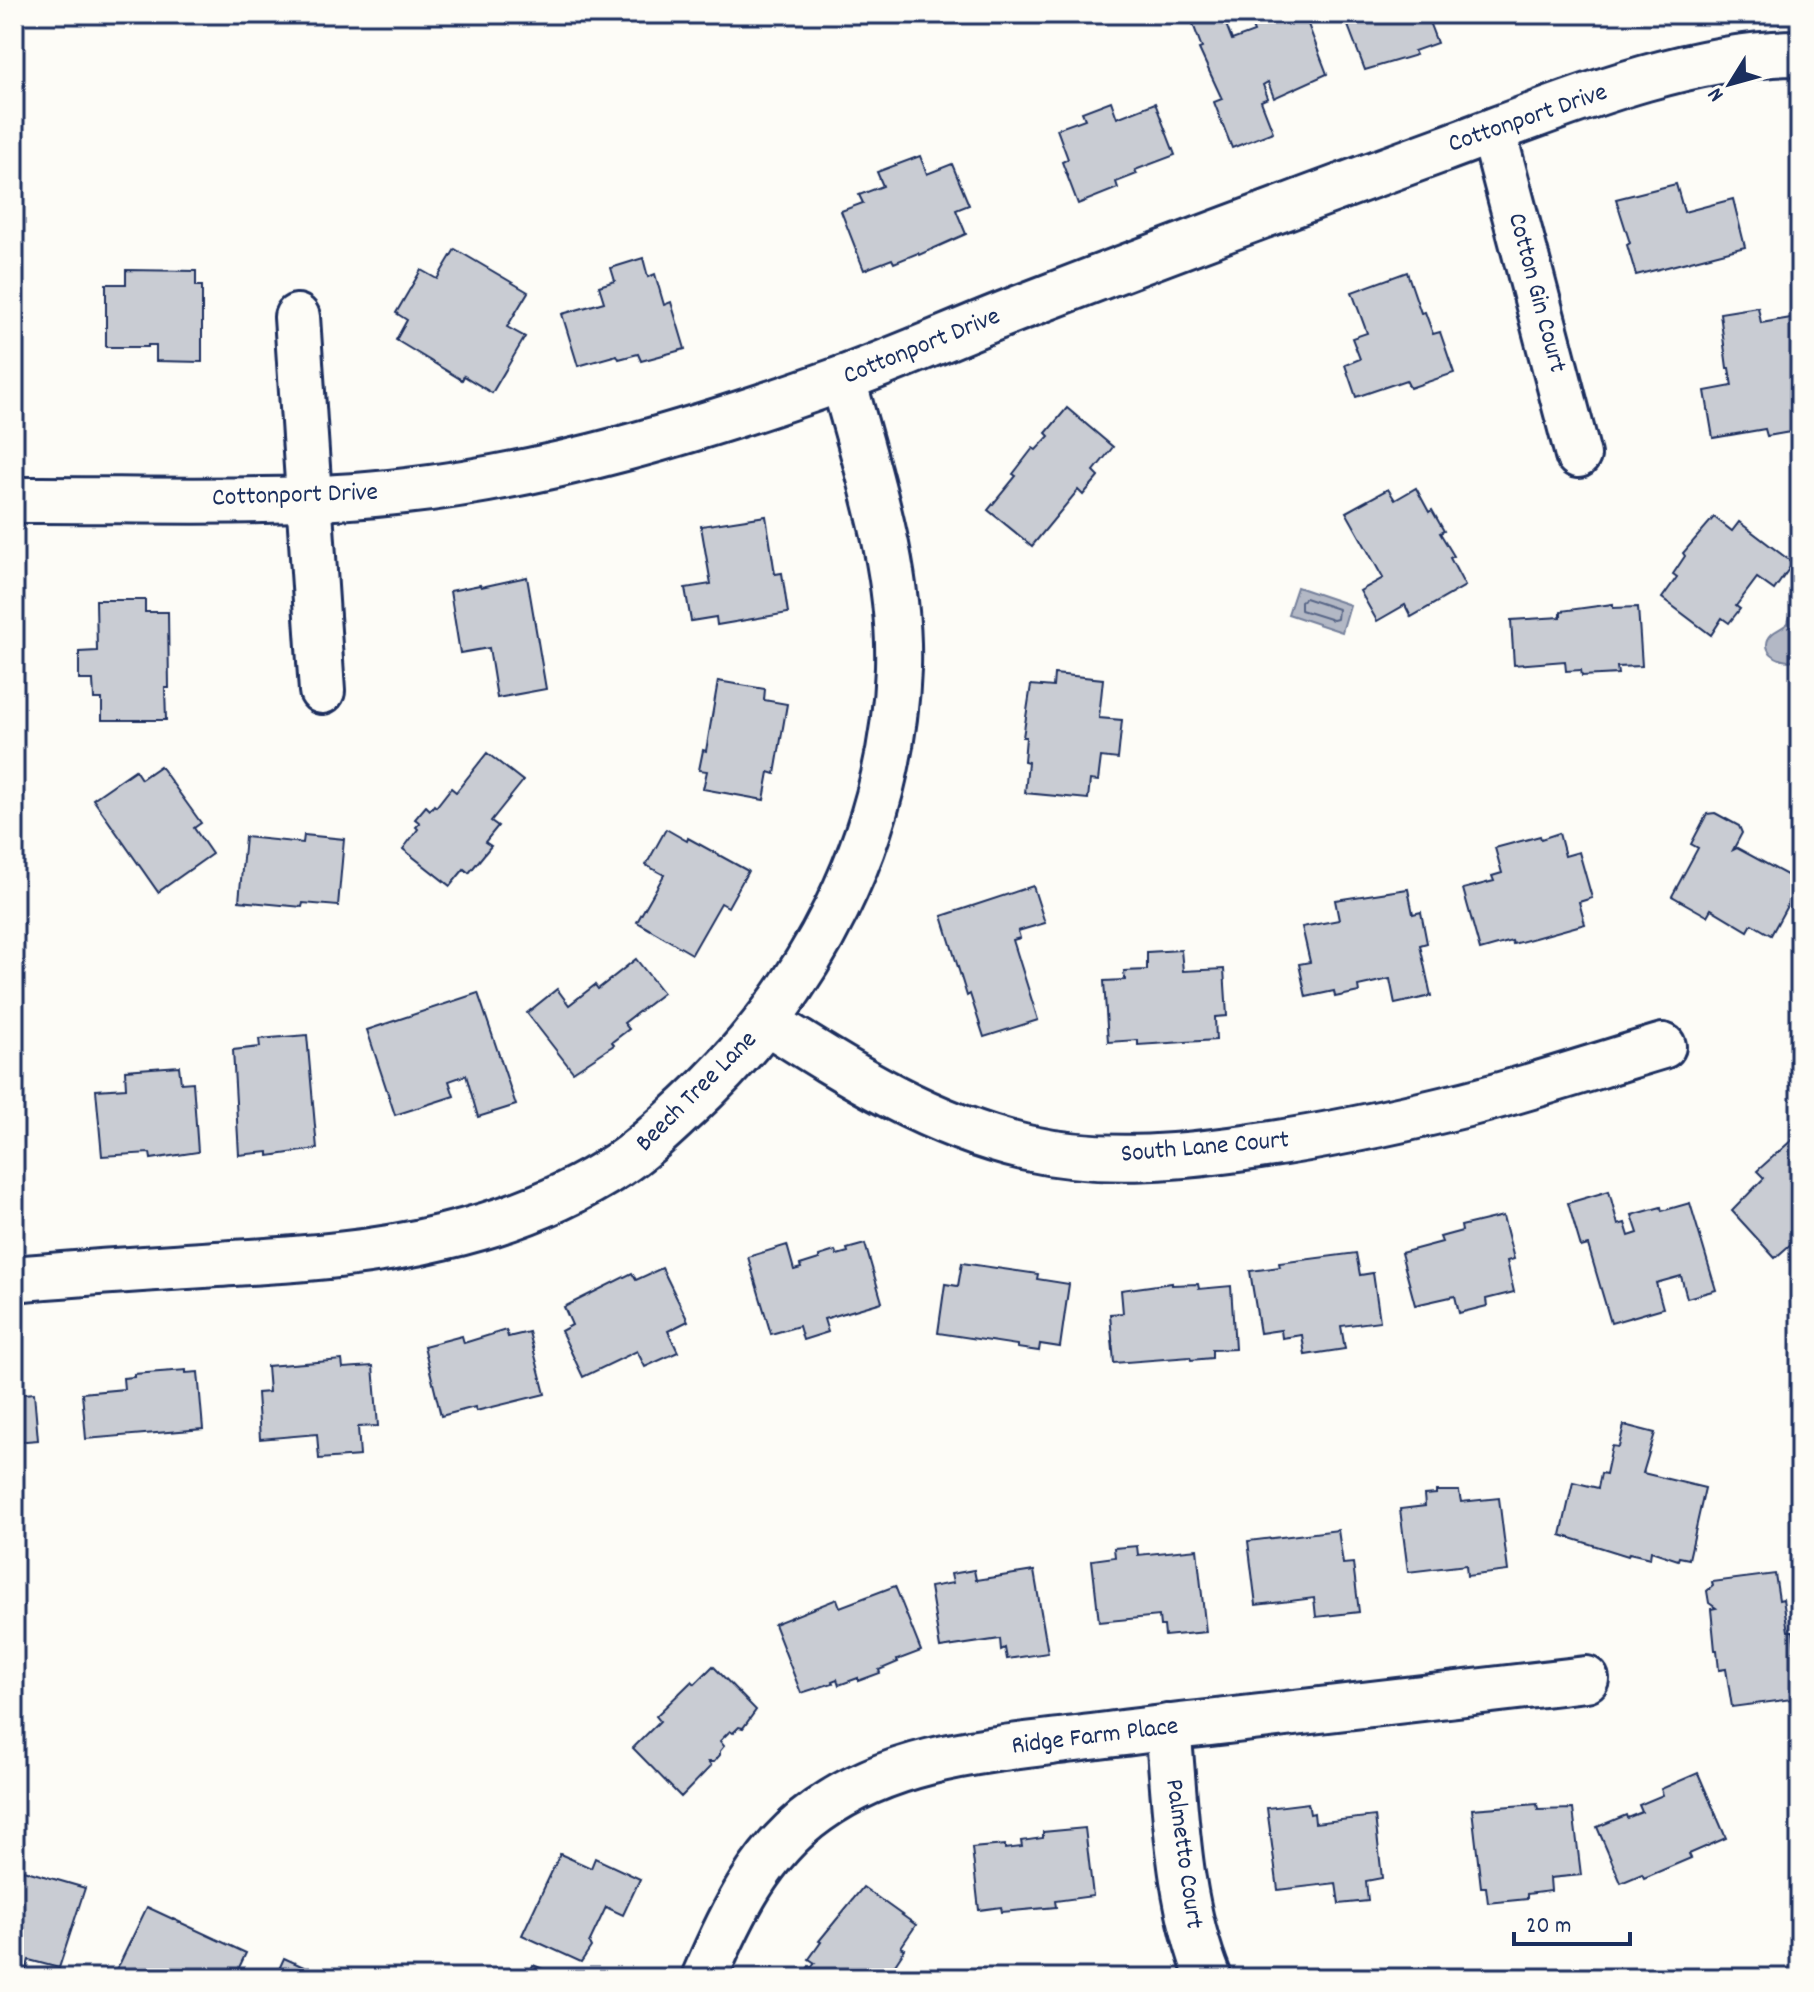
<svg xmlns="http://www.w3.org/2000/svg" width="1814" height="1992" font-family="Dekko,sans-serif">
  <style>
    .water { fill: #b3b8c5; stroke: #76819c; stroke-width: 2 }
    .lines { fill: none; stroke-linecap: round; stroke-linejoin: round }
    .shore { stroke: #586687; stroke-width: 2 }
    .building { fill: #c9ccd3; stroke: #1b2f5e; stroke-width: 2 }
    .minor-casing { stroke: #1b2f5e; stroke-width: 50 }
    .minor { stroke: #fdfcf7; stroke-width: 44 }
    .labels { text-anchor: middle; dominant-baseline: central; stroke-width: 6; stroke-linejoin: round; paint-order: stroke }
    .street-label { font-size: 26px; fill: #1b2f5e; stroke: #fdfcf7 }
  </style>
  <rect width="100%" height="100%" fill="#fdfcf7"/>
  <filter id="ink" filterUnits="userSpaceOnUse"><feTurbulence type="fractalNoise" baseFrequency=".0125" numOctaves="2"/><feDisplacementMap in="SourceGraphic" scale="16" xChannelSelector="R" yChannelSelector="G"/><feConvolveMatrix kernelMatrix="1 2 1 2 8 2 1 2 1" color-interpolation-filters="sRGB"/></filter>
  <g filter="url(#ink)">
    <g class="water">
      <path d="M 1297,587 L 1350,605 L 1342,632 L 1288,614 Z"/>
      <path d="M 1793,603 L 1800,603 L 1800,650 L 1793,660 C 1779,664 1757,649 1772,634 C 1776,630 1783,628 1788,623 Z"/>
    </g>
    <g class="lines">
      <path class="shore" d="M 1305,598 L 1338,609 L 1337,619 L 1333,620 L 1301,610 L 1301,601 Z"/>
    </g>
    <g class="building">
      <path d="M 1218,14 L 1222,14 L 1232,40 L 1254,32 L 1252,27 L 1274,19 L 1273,14 L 1304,14 L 1327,74 L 1274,98 L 1268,82 L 1263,85 L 1268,98 L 1261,101 L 1273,132 L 1232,148 L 1214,102 L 1222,99 L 1199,49 L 1202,48 L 1193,24 Z"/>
      <path d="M 1426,14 L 1437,43 L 1414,51 L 1416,55 L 1365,70 L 1344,15 Z"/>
      <path d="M 1111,101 L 1117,118 L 1155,103 L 1175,155 L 1135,170 L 1137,174 L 1116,182 L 1118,188 L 1078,204 L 1062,162 L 1068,159 L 1057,129 L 1085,119 L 1082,112 Z"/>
      <path d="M 920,156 L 927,174 L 952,164 L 969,205 L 956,210 L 966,234 L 919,255 L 918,253 L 894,263 L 892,259 L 864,270 L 841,211 L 863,203 L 859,195 L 883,186 L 877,172 Z"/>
      <path d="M 1676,184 L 1684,212 L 1733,199 L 1745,247 L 1636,275 L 1627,245 L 1630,243 L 1616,199 Z"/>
      <path d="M 455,249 L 528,292 L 507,327 L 525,337 L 492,393 L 464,376 L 462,380 L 396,340 L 407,320 L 396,313 L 421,270 L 437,279 Z"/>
      <path d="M 643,258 L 648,277 L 655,274 L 664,305 L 671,302 L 685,349 L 641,361 L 638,354 L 619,359 L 617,355 L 578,366 L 562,314 L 604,302 L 599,286 L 615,281 L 611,268 Z"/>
      <path d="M 126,270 L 196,271 L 196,286 L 202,286 L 202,362 L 156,361 L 156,345 L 148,345 L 148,347 L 106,347 L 106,284 L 126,284 Z"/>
      <path d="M 1407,272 L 1421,313 L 1425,312 L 1433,334 L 1440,332 L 1454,373 L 1410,388 L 1406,380 L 1356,397 L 1345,365 L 1360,359 L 1352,338 L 1367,333 L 1352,292 Z"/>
      <path d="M 1758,307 L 1761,323 L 1791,318 L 1800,374 L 1800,443 L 1796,431 L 1767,436 L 1765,429 L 1713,438 L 1705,391 L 1732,386 L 1729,368 L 1727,368 L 1720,313 Z"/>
      <path d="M 1067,408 L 1113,447 L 1094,471 L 1099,476 L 1083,495 L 1078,490 L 1032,546 L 988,510 L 1016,476 L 1013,474 L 1033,448 L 1036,450 L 1049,436 L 1046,433 Z"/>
      <path d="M 1416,488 L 1429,512 L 1432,510 L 1444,531 L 1440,533 L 1454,556 L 1450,558 L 1465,586 L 1411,617 L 1405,605 L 1377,621 L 1360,591 L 1383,578 L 1346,512 L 1388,489 L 1395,500 Z"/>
      <path d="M 766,516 L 775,574 L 782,573 L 788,613 L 717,625 L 716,617 L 691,621 L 685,588 L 711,584 L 701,526 Z"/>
      <path d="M 1714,517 L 1732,531 L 1739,522 L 1793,563 L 1774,590 L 1757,578 L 1736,606 L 1740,609 L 1729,623 L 1722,618 L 1711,635 L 1662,598 L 1677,577 L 1673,574 L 1685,556 L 1683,553 Z"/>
      <path d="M 527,577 L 546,689 L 497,698 L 489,648 L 460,653 L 450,591 L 480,585 L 481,587 Z"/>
      <path d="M 96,600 L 145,600 L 145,612 L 168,612 L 169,688 L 165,688 L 166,720 L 102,720 L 102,699 L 94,699 L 93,680 L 79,680 L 79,652 L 97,651 Z"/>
      <path d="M 1613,604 L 1613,608 L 1638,607 L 1642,666 L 1617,667 L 1618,674 L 1582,676 L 1581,670 L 1566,671 L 1565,661 L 1514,665 L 1511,620 L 1561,617 L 1561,611 Z"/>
      <path d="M 1054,674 L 1103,679 L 1099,718 L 1122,720 L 1118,759 L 1101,757 L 1098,781 L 1090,780 L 1088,799 L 1025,793 L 1028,762 L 1024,761 L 1026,737 L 1023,737 L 1031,685 L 1053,687 Z"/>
      <path d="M 718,681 L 765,689 L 764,700 L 787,704 L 775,774 L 769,772 L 764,800 L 703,789 L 707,771 L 699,770 L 703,750 L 706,751 Z"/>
      <path d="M 487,753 L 523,781 L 491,821 L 498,826 L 485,842 L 491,846 L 469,873 L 464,869 L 450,886 L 403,849 L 418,829 L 416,827 L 420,823 L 415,819 L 426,806 L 430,810 L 434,805 L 436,807 L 451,788 L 456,792 Z"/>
      <path d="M 160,766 L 201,823 L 194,828 L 212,854 L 158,892 L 93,799 L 135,770 L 141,779 Z"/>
      <path d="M 1715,813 L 1739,826 L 1742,833 L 1733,850 L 1737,848 L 1800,882 L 1771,935 L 1752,924 L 1748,931 L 1711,909 L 1707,916 L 1672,896 L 1698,848 L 1691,844 L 1707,814 Z"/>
      <path d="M 666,829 L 687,841 L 688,838 L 748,871 L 728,907 L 721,903 L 692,954 L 637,922 L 664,875 L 646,865 Z"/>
      <path d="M 1559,833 L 1565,856 L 1579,852 L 1592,898 L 1579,902 L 1585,924 L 1513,944 L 1512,941 L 1480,950 L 1463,889 L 1494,881 L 1492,876 L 1502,873 L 1495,848 L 1540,836 L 1541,839 Z"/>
      <path d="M 304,835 L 344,839 L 338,906 L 303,903 L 302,907 L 239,901 L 245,837 L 303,843 Z"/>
      <path d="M 1033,886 L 1045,923 L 1018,931 L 1020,938 L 1013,940 L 1038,1020 L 984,1037 L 970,994 L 967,996 L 942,916 Z"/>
      <path d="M 1408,889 L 1413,914 L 1421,912 L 1427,943 L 1420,945 L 1431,996 L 1395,1004 L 1390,979 L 1358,986 L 1359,992 L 1335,997 L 1334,991 L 1306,997 L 1299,964 L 1310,962 L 1302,927 L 1339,920 L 1335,900 Z"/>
      <path d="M 1181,950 L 1183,971 L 1224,969 L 1227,1016 L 1215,1017 L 1216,1040 L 1138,1045 L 1138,1040 L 1108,1042 L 1104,981 L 1125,980 L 1124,971 L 1147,970 L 1147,952 Z"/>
      <path d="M 636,959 L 663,993 L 624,1023 L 629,1029 L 612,1042 L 614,1045 L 573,1072 L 527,1013 L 557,989 L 569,1005 L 595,985 L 598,989 Z"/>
      <path d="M 1800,987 L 1800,1029 L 1795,1030 L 1790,988 Z"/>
      <path d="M 478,993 L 516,1105 L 478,1117 L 466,1075 L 449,1081 L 454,1096 L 395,1115 L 367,1030 Z"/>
      <path d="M 307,1035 L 317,1149 L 268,1156 L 268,1152 L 239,1155 L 233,1050 L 260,1047 L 259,1039 Z"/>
      <path d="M 179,1066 L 181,1083 L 193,1082 L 198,1152 L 151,1159 L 150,1153 L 102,1156 L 96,1090 L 126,1088 L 125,1070 Z"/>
      <path d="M 1794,1138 L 1800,1143 L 1800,1246 L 1797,1248 L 1792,1243 L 1775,1258 L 1732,1211 L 1764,1178 L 1757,1171 Z"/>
      <path d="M 1609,1191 L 1618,1225 L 1625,1223 L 1629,1236 L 1638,1233 L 1632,1215 L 1661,1207 L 1662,1211 L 1690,1203 L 1716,1290 L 1687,1298 L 1681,1276 L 1656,1283 L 1663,1308 L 1611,1323 L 1588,1245 L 1581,1247 L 1568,1203 Z"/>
      <path d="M 1503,1216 L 1514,1259 L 1507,1261 L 1514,1292 L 1486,1299 L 1487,1306 L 1459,1313 L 1455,1296 L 1415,1305 L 1401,1253 L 1442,1242 L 1440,1237 L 1462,1231 L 1461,1226 Z"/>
      <path d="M 865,1244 L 882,1302 L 824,1319 L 828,1332 L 803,1340 L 799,1326 L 771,1334 L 748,1257 L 787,1245 L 794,1270 L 801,1268 L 800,1265 L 819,1259 L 819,1256 L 835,1251 L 837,1255 L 848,1252 L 847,1249 Z"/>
      <path d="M 1356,1253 L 1360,1275 L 1373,1273 L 1380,1321 L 1341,1326 L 1345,1349 L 1305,1355 L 1302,1335 L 1282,1338 L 1281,1330 L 1260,1333 L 1250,1271 L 1280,1267 L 1279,1263 Z"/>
      <path d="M 962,1263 L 1038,1274 L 1037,1279 L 1069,1284 L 1060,1347 L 1040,1344 L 1039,1351 L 1017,1348 L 1017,1345 L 938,1333 L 945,1284 L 958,1286 Z"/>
      <path d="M 662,1268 L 688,1321 L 668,1331 L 678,1352 L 645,1367 L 637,1351 L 583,1377 L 561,1331 L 572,1325 L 564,1307 L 632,1273 L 636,1280 Z"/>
      <path d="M 1172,1283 L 1172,1285 L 1198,1284 L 1199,1289 L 1231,1286 L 1235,1349 L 1212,1350 L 1212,1358 L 1191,1360 L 1190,1357 L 1114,1363 L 1110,1314 L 1123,1313 L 1121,1290 Z"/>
      <path d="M 506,1330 L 508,1337 L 529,1332 L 545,1394 L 476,1411 L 475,1407 L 441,1416 L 424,1346 L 462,1336 L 464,1343 Z"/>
      <path d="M 342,1360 L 343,1368 L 373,1366 L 378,1426 L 358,1427 L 360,1456 L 319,1459 L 317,1434 L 260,1439 L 257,1393 L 269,1392 L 267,1366 Z"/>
      <path d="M 186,1370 L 186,1373 L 198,1372 L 203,1429 L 86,1439 L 82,1393 L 124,1389 L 123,1378 L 134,1377 L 134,1374 Z"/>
      <path d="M 34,1393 L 38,1440 L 14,1442 L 14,1395 Z"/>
      <path d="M 1624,1425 L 1655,1433 L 1643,1473 L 1705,1488 L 1689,1559 L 1679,1557 L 1678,1560 L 1651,1551 L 1650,1558 L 1629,1553 L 1628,1556 L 1561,1535 L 1573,1482 L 1598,1488 L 1601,1473 L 1606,1474 L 1612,1446 L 1619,1447 Z"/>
      <path d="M 1436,1491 L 1459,1491 L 1461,1502 L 1499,1498 L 1508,1571 L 1467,1576 L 1466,1565 L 1408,1572 L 1400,1509 L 1425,1506 L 1424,1495 L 1436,1494 Z"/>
      <path d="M 1338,1530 L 1343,1564 L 1353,1563 L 1359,1612 L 1316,1617 L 1314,1598 L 1256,1605 L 1248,1541 Z"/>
      <path d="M 1137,1546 L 1138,1555 L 1197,1549 L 1206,1632 L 1165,1636 L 1164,1626 L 1160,1626 L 1159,1616 L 1099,1622 L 1092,1560 L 1115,1557 L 1114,1548 Z"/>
      <path d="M 974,1570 L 976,1580 L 1034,1571 L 1048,1653 L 1007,1659 L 1005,1648 L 1001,1650 L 1000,1639 L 940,1648 L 930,1587 L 953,1583 L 951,1574 Z"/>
      <path d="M 1775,1574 L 1779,1600 L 1783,1599 L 1788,1631 L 1793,1631 L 1800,1698 L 1732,1707 L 1726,1669 L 1719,1670 L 1717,1650 L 1715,1650 L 1711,1609 L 1716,1608 L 1709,1603 L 1707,1591 L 1713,1586 L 1712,1582 Z"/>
      <path d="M 895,1586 L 921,1651 L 897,1660 L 898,1662 L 879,1670 L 880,1673 L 858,1681 L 858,1678 L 839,1685 L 837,1679 L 832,1681 L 833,1683 L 801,1693 L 774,1624 L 837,1599 L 840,1607 Z"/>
      <path d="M 713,1666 L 756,1710 L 743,1728 L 739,1727 L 733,1733 L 730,1731 L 720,1741 L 724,1746 L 720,1751 L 720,1755 L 714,1762 L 708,1762 L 711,1766 L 681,1797 L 633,1748 L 660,1721 L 656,1716 L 692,1681 L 695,1684 Z"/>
      <path d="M 1698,1773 L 1726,1838 L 1689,1854 L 1691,1858 L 1644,1878 L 1642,1874 L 1621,1883 L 1597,1827 L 1626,1815 L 1627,1818 L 1642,1812 L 1639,1805 L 1663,1795 L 1661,1789 Z"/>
      <path d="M 1308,1803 L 1310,1814 L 1314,1813 L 1315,1823 L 1375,1816 L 1382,1878 L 1366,1881 L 1368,1901 L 1339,1904 L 1336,1883 L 1278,1890 L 1267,1808 Z"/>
      <path d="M 1537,1804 L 1538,1810 L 1573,1809 L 1581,1875 L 1550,1878 L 1551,1891 L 1527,1894 L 1527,1899 L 1488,1903 L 1486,1887 L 1481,1887 L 1472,1809 Z"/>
      <path d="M 1085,1828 L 1093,1896 L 1055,1901 L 1056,1907 L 1002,1912 L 1001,1907 L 979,1910 L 972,1848 L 1005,1845 L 1005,1849 L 1022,1847 L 1021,1841 L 1043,1838 L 1043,1832 Z"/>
      <path d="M 560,1854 L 591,1868 L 595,1858 L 640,1879 L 623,1915 L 606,1907 L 589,1943 L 591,1947 L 581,1962 L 522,1935 Z"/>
      <path d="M 23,1870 L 85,1888 L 59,1968 L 29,1960 L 24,1978 L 14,1978 L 14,1873 L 21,1875 Z"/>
      <path d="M 863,1887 L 916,1925 L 901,1947 L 905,1949 L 886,1978 L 801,1978 L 809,1966 L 811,1968 L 815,1963 L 809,1959 L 821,1942 L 819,1941 Z"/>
      <path d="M 147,1907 L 246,1953 L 234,1978 L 110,1978 L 120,1963 Z"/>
      <path d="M 284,1958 L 317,1973 L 315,1978 L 275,1978 Z"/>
      <path d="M 533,1965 L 565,1978 L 527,1978 Z"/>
    </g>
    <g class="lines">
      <defs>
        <g id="minor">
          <path d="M 1493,131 L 1578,455"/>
          <path d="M 297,317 L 322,691"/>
          <path d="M 14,500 C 144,499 277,506 406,491 C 554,474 699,430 839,380 C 904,357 966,328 1030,304 C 1167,251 1304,200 1441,150 C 1551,110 1682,53 1800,53"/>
          <path d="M 767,1022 C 849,1074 931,1126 1027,1148 C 1098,1164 1174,1158 1245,1148 C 1317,1138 1389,1123 1459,1106 C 1528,1089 1595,1066 1663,1046"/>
          <path d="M 14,1279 C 87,1272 160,1268 233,1263 C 304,1259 374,1254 443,1237 C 503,1223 566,1199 618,1165 C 643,1149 665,1127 687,1107 C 810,994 892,837 898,668 C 901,569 868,473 843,379"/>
          <path d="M 1168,1727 C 1176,1812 1177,1899 1209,1978"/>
          <path d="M 704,1978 C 731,1915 760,1852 818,1811 C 889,1760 975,1751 1059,1741 C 1109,1735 1159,1728 1209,1723 C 1335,1708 1461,1694 1586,1679"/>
        </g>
      </defs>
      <use href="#minor" class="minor-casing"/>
      <use href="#minor" class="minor"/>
    </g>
  </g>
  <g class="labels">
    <g class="street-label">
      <text transform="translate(1528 119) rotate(-19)">Cottonport Drive</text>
      <text transform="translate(1536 293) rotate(75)">Cotton Gin Court</text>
      <text transform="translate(922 347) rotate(-22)">Cottonport Drive</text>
      <text transform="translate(295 496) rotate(-2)">Cottonport Drive</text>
      <text transform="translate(697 1092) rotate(-45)">Beech Tree Lane</text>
      <text transform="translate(1205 1148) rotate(-5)">South Lane Court</text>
      <text transform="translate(1095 1737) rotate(-7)">Ridge Farm Place</text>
      <text transform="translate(1183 1854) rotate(82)">Palmetto Court</text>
    </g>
  </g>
  <rect width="1814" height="1992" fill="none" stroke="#fdfcf7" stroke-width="48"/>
  <rect x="24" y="24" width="1766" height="1944" fill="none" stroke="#1b2f5e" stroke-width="3" filter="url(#ink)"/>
  <g transform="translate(1730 84) rotate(233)" stroke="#fdfcf7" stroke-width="6" paint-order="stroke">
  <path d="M0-6L14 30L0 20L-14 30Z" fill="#1b2f5e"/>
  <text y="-12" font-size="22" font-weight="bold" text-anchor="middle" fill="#1b2f5e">N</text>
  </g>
  <path d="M1514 1932v12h116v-12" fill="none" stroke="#1b2f5e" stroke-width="4"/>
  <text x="1526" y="1932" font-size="24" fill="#1b2f5e" stroke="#fdfcf7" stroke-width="6" paint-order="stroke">20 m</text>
</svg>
